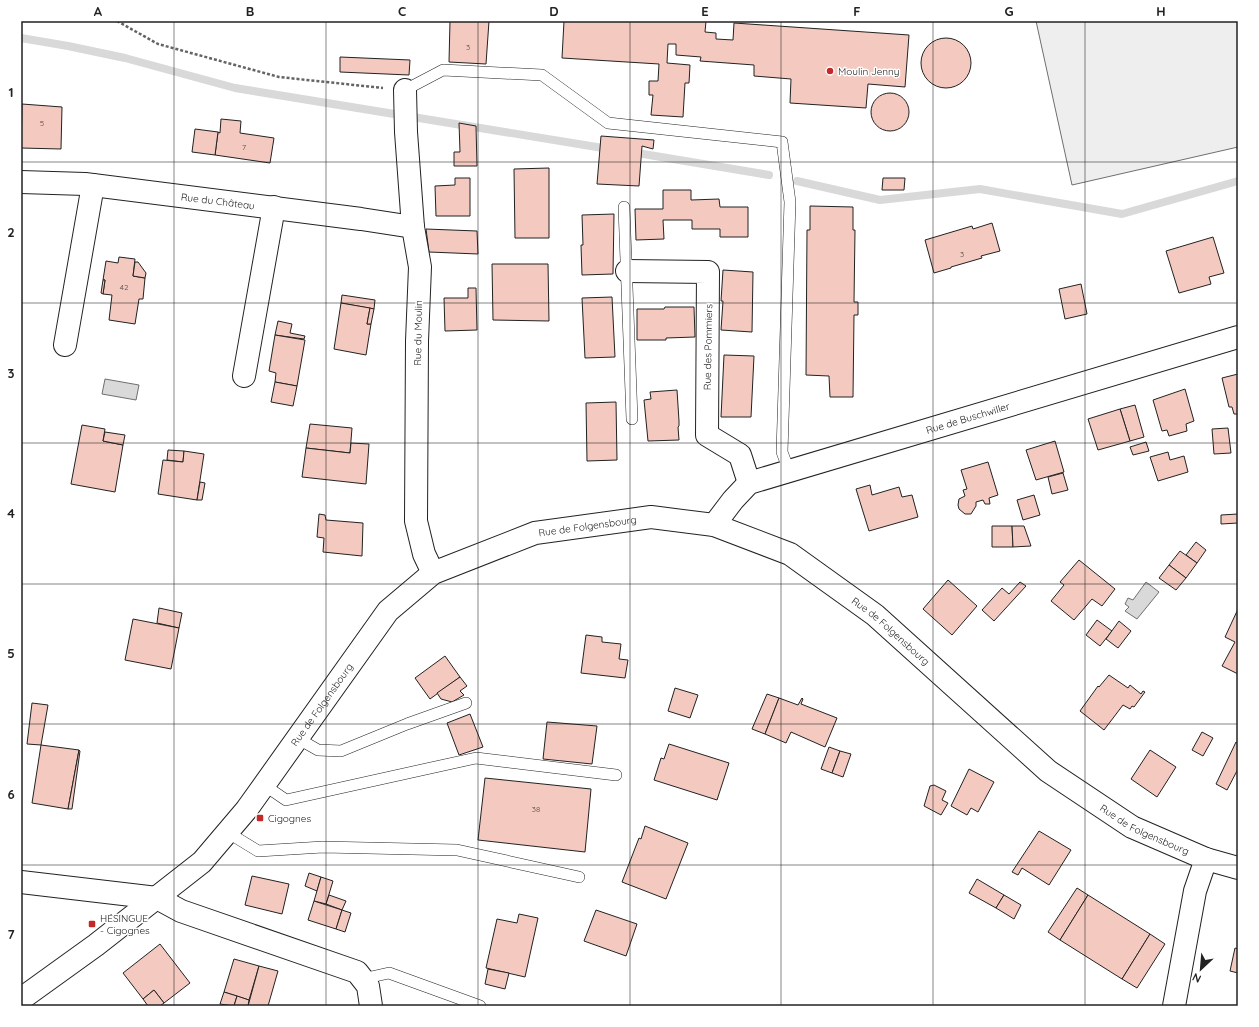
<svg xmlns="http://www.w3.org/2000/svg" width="1259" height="1027" font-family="Quicksand,sans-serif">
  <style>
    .green { fill: #eee; stroke: #6f6f6f }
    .water { fill: #d9d9d9; stroke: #6f6f6f }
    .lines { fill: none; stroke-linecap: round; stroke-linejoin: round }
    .stream { stroke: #d9d9d9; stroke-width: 8 }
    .building { fill: #f3c9c0; stroke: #222 }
    .service-casing { stroke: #222; stroke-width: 12 }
    .minor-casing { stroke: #222; stroke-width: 24 }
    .tertiary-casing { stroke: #222; stroke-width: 24 }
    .secondary-casing { stroke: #222; stroke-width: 24 }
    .path { stroke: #646464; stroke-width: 2.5; stroke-dasharray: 3 2; stroke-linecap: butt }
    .service { stroke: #fff; stroke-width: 11 }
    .minor { stroke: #fff; stroke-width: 22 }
    .tertiary { stroke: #fff; stroke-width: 22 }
    .secondary { stroke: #fff; stroke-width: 22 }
    .grid { fill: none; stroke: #222; stroke-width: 1; stroke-opacity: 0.55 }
    .poi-dot { fill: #c62828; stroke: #fff; stroke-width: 1.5 }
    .labels { text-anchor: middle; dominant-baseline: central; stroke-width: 3; stroke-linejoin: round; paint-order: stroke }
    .number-label { font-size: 8px; fill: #564c4a }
    .poi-label { font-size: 10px; fill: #222; stroke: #fff; text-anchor: start }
    .street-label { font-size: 10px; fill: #222; stroke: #fff }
    .neatline { fill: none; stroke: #222; stroke-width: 1.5 }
    .grid-label { font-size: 13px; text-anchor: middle; font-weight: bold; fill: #222 }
  </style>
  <rect width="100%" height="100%" fill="#fff"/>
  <path class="green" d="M 1036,21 L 1238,21 L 1238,147 L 1072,185 Z"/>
  <g class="water">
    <path d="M 105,379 L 139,385 L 136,400 L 102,394 Z"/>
    <path d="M 1146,582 L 1159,592 L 1137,619 L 1125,611 L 1129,607 L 1125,604 L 1128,598 L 1133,600 Z"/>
  </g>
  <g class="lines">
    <g class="stream">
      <path d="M 21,38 L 68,46 L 125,58 L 235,88 L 609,149"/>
      <path d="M 631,152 L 769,175"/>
      <path d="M 797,181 L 880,200 L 980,189 L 1122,214 L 1238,181"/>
    </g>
  </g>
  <g class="building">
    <path d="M 450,21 L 489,21 L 486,64 L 449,62 Z"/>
    <path d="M 564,21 L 706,21 L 705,32 L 716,33 L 716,39 L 733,40 L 734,23 L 909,35 L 905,87 L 868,84 L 866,108 L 790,103 L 791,79 L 754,76 L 754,65 L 700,61 L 701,57 L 676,55 L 676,44 L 668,44 L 667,63 L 690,65 L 689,83 L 685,83 L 683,117 L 651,115 L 653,95 L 649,95 L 649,81 L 658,81 L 659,64 L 562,58 Z"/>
    <circle cx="946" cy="63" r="25"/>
    <path d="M 340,57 L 410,60 L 409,75 L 340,72 Z"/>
    <circle cx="890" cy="112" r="19"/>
    <path d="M 22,104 L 62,107 L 61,149 L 21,148 Z"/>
    <path d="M 221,119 L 241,121 L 240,133 L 274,138 L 270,163 L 215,155 L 218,132 L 220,133 Z"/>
    <path d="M 459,123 L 476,126 L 477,166 L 454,166 L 454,152 L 460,152 Z"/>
    <path d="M 195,129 L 218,132 L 215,155 L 192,152 Z"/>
    <path d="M 601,136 L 654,140 L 653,149 L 642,146 L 639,186 L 597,184 Z"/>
    <path d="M 549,168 L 549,238 L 515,238 L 514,169 Z"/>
    <path d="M 455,178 L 470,178 L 470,216 L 436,216 L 435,186 L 455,185 Z"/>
    <path d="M 883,178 L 905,178 L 904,190 L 882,190 Z"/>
    <path d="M 663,190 L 691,190 L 691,200 L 719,199 L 720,207 L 748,207 L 748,237 L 720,237 L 720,229 L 692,229 L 692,220 L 663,220 L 664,239 L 636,240 L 635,209 L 663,209 Z"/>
    <path d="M 810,206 L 853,207 L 853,230 L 855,230 L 854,302 L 858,302 L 858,315 L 854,315 L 853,397 L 830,397 L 829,376 L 806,375 L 807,230 L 810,230 Z"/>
    <path d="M 614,214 L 613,274 L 582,275 L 581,245 L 583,245 L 582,215 Z"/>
    <path d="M 992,223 L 1000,251 L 981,256 L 982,258 L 951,267 L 951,268 L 934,273 L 925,240 L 972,226 L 973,229 Z"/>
    <path d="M 426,229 L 477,231 L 478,254 L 429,252 Z"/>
    <path d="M 1213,237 L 1224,273 L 1209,277 L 1211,284 L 1179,293 L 1166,251 Z"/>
    <path d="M 119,257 L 135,259 L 133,276 L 145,278 L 143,299 L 139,299 L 135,324 L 109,320 L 112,295 L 103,294 L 105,280 L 103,280 L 106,261 L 118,263 Z"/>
    <path d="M 135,262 L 138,262 L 146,273 L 145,278 L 133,276 Z"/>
    <path d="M 492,264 L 548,264 L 549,321 L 493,320 Z"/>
    <path d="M 723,270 L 753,272 L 752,332 L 721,330 L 723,301 L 721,301 Z"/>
    <path d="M 103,280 L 105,280 L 103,294 L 101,293 Z"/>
    <path d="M 1081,284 L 1087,314 L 1065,319 L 1059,289 Z"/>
    <path d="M 468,288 L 476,288 L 477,330 L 445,331 L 444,298 L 468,298 Z"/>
    <path d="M 342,295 L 375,300 L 374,309 L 341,303 Z"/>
    <path d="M 612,297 L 615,357 L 585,358 L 582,298 Z"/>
    <path d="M 341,303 L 370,308 L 367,324 L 371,324 L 366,355 L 334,349 Z"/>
    <path d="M 665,307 L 694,307 L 695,337 L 666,338 L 666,340 L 637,340 L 637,309 L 664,309 Z"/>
    <path d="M 370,308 L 374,309 L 371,324 L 367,324 Z"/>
    <path d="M 278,321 L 292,324 L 290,333 L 305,336 L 304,339 L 275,335 Z"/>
    <path d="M 275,335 L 305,340 L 297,386 L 275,382 L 276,373 L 269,371 Z"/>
    <path d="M 724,355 L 754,356 L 751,417 L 721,417 Z"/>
    <path d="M 1238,374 L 1238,414 L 1234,414 L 1232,407 L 1229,407 L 1222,378 Z"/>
    <path d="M 275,382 L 297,386 L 293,406 L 271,402 Z"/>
    <path d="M 1185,389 L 1194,421 L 1186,424 L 1187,431 L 1169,436 L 1167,430 L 1162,431 L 1153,400 Z"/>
    <path d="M 677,390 L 679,421 L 679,426 L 678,427 L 679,440 L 648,441 L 644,400 L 651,399 L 650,392 Z"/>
    <path d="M 616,402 L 617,460 L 587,461 L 586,403 Z"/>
    <path d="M 1135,405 L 1144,437 L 1130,441 L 1120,409 Z"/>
    <path d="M 1120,409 L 1130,441 L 1098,450 L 1088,419 Z"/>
    <path d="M 310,424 L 352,428 L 350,453 L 306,448 Z"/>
    <path d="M 82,425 L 105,429 L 103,441 L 123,445 L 115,492 L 71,484 Z"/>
    <path d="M 1228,428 L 1231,453 L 1214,454 L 1212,429 Z"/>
    <path d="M 105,432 L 125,435 L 123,445 L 103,441 Z"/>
    <path d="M 1055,441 L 1064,472 L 1036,480 L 1026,450 Z"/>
    <path d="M 1146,442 L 1149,451 L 1133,455 L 1130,447 Z"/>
    <path d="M 351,443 L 369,444 L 366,484 L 302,477 L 306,448 L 350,453 Z"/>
    <path d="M 168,450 L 184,451 L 183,462 L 167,460 Z"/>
    <path d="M 184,451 L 204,454 L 197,500 L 158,494 L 163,460 L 183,462 Z"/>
    <path d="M 1168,452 L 1170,460 L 1184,456 L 1188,472 L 1158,481 L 1150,457 Z"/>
    <path d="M 988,462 L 998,495 L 989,498 L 990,504 L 985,504 L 983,500 L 976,502 L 976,506 L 971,514 L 965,514 L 959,509 L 958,505 L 959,499 L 965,496 L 963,490 L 967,489 L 961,470 Z"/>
    <path d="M 1063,473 L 1068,490 L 1052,494 L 1048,477 Z"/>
    <path d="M 200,482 L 205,483 L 202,500 L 197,500 Z"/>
    <path d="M 870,485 L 872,495 L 899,487 L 902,497 L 912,495 L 918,517 L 869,531 L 856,489 Z"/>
    <path d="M 1034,495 L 1040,515 L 1023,520 L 1017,500 Z"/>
    <path d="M 319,514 L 325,515 L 326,520 L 363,523 L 362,556 L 323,552 L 324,538 L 317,537 Z"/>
    <path d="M 1238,514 L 1238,523 L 1221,524 L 1221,515 Z"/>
    <path d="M 992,526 L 1012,526 L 1013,547 L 992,547 Z"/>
    <path d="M 1012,526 L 1024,526 L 1031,546 L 1013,547 Z"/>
    <path d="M 1196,542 L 1206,550 L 1197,563 L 1186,555 Z"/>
    <path d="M 1180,551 L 1197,563 L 1186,578 L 1169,565 Z"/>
    <path d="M 1079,560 L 1115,589 L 1102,606 L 1092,599 L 1074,620 L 1051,601 L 1064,585 L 1060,582 Z"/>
    <path d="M 1169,565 L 1186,578 L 1176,590 L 1159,578 Z"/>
    <path d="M 948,580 L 977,606 L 952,635 L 923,609 Z"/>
    <path d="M 1020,582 L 1026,586 L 994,621 L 982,610 L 1002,588 L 1009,594 Z"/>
    <path d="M 159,608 L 182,613 L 179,628 L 157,623 Z"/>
    <path d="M 1238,609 L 1238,674 L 1222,666 L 1235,642 L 1225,637 Z"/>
    <path d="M 133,619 L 179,628 L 171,669 L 125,660 Z"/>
    <path d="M 1097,620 L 1112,631 L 1100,646 L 1086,635 Z"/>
    <path d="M 1119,621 L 1131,631 L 1118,648 L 1106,639 Z"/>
    <path d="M 586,635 L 602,637 L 602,642 L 621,644 L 619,659 L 628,660 L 625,678 L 581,673 Z"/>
    <path d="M 445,656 L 460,677 L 430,699 L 415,678 Z"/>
    <path d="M 1109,675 L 1128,688 L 1130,685 L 1141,694 L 1143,691 L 1145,692 L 1134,707 L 1132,706 L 1130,709 L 1123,705 L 1104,730 L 1080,711 L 1098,686 L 1099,687 Z"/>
    <path d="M 460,677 L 467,686 L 460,691 L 464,695 L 452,702 L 441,699 L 437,693 Z"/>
    <path d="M 675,688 L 698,695 L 690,718 L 668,711 Z"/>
    <path d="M 767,694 L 779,698 L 765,734 L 752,729 Z"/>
    <path d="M 779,698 L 798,705 L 802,698 L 803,699 L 801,704 L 837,718 L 825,747 L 791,732 L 786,743 L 765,734 Z"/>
    <path d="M 32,703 L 48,705 L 41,745 L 27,744 Z"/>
    <path d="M 470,714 L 483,747 L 459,755 L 447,723 Z"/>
    <path d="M 547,722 L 597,726 L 592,764 L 543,759 Z"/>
    <path d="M 1202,732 L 1213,738 L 1203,756 L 1192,750 Z"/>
    <path d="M 1236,742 L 1238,743 L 1238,769 L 1227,790 L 1216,784 Z"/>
    <path d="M 669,744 L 729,763 L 717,800 L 654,780 L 661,758 L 664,759 Z"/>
    <path d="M 41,745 L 79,750 L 68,809 L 32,803 Z"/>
    <path d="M 829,747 L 840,751 L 832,773 L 821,769 Z"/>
    <path d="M 79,750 L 80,751 L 72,809 L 68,809 Z"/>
    <path d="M 1150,750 L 1176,767 L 1157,797 L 1131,779 Z"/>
    <path d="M 840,751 L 851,754 L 843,777 L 832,773 Z"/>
    <path d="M 969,769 L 994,782 L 978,812 L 971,808 L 967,815 L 951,806 Z"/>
    <path d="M 485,778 L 591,789 L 585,852 L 478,840 Z"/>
    <path d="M 934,785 L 946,791 L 942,800 L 948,803 L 941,815 L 924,806 L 930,786 Z"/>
    <path d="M 645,826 L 688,843 L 666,899 L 622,882 L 639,838 L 641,839 Z"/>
    <path d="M 1039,831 L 1071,850 L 1049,885 L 1022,868 L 1018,875 L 1012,872 Z"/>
    <path d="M 309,873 L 321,877 L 317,891 L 305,886 Z"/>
    <path d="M 252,876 L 289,884 L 282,914 L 245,905 Z"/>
    <path d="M 321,877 L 333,881 L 326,904 L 314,901 Z"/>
    <path d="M 977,879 L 1004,895 L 996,908 L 969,893 Z"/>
    <path d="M 1077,888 L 1088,895 L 1060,940 L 1048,932 Z"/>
    <path d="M 329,895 L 346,901 L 342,910 L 326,904 Z"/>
    <path d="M 1004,895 L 1021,905 L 1014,919 L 996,908 Z"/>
    <path d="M 1088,895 L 1150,934 L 1122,979 L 1060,940 Z"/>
    <path d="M 314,901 L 342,910 L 336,929 L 308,920 Z"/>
    <path d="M 342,910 L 351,913 L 345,932 L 336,929 Z"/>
    <path d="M 596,910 L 637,924 L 626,956 L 584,941 Z"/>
    <path d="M 519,914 L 538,918 L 525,977 L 486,968 L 497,919 L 517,923 Z"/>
    <path d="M 1150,934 L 1165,944 L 1137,988 L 1122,979 Z"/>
    <path d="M 160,944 L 190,983 L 164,1003 L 154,990 L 143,999 L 123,973 Z"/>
    <path d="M 1235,948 L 1238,949 L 1238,973 L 1230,971 Z"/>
    <path d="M 234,959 L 259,966 L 249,1000 L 224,992 Z"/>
    <path d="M 259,966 L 278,971 L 268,1006 L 248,1006 Z"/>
    <path d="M 488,969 L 509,973 L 505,989 L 485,984 Z"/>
    <path d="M 154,990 L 164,1003 L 160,1006 L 148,1006 L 143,999 Z"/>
    <path d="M 224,992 L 237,996 L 234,1006 L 220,1004 Z"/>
    <path d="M 237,996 L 249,1000 L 248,1006 L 234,1006 Z"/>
  </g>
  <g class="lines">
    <defs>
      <g id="service">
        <path d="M 405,90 L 443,70 L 542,75 L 608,123 L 782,142 L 790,202 L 782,452 L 789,471"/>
        <path d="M 624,207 L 632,419"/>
        <path d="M 297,738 L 318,750 L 341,751 L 407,724 L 466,703"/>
        <path d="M 264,785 L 286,800 L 476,758 L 616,775"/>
        <path d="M 227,832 L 258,851 L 323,847 L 457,850 L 579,877"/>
        <path d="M 362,979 L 389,973 L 480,1006"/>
      </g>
      <g id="minor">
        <path d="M 405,90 L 406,132 L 413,227 L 420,267 L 417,341 L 416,521 L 424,554 L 433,573"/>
        <path id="s1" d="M 21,182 L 85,184 L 361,219 L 413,227"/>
        <path d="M 627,271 L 708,272 L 707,435 L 740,455 L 749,483"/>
        <path d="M 65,345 L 93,185"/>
        <path d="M 244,376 L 274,207"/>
        <path d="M 21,882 L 157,898 L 181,911 L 357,972 L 368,986 L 371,1006"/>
        <path d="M 1174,1006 L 1195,891 L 1206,859"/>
      </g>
      <g id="tertiary">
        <path id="s2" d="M 714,525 L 733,500 L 749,483 L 1238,337"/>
      </g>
      <g id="secondary">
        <path id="s3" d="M 21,999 L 96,945 L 202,862 L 247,809 L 388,611 L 433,573 L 535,533 L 651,517 L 714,525 L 790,554 L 875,615 L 1048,771 L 1132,827 L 1206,859 L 1238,868"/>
      </g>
    </defs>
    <use href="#service" class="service-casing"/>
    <use href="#minor" class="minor-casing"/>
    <use href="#tertiary" class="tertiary-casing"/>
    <use href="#secondary" class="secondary-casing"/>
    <path class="path" d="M 117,21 L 158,44 L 279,77 L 383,88"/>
    <use href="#service" class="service"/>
    <use href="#minor" class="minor"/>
    <use href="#tertiary" class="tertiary"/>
    <use href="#secondary" class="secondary"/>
  </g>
  <path class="grid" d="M 174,21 L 174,1006M 326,21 L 326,1006M 478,21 L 478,1006M 630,21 L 630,1006M 781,21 L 781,1006M 933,21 L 933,1006M 1085,21 L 1085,1006M 21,162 L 1238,162M 21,303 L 1238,303M 21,443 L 1238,443M 21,584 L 1238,584M 21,724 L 1238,724M 21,865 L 1238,865"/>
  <g class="poi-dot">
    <circle cx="830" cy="71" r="4"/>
    <rect x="256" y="814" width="8" height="8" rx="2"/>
    <rect x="88" y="920" width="8" height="8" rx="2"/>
  </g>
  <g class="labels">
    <g class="number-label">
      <text x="468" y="47">3</text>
      <text x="42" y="123">5</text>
      <text x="244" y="147">7</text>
      <text x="962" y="254">3</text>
      <text x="124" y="287">42</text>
      <text x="536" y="809">38</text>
    </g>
    <g class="poi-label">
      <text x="838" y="71">Moulin Jenny</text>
      <text x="268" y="818">Cigognes</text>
      <text x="100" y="918">HÉSINGUE<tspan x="100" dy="12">- Cigognes</tspan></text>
    </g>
    <g class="street-label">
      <text stroke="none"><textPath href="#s1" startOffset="198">Rue du Château</textPath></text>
      <text transform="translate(418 333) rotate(-89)">Rue du Moulin</text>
      <text transform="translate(708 347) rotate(-89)">Rue des Pommiers</text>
      <text stroke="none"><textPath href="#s2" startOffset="283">Rue de Buschwiller</textPath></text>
      <text stroke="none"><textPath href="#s3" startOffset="761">Rue de Folgensbourg</textPath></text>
      <text stroke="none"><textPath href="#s3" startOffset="1097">Rue de Folgensbourg</textPath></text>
      <text stroke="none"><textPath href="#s3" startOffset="425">Rue de Folgensbourg</textPath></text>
      <text stroke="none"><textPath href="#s3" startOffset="1421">Rue de Folgensbourg</textPath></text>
    </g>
  </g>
  <rect width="1259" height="1027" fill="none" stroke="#ffffff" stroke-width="44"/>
  <g transform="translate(1201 969) rotate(206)" stroke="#ffffff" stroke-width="3" paint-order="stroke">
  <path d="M0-3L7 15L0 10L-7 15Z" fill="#222222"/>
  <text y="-6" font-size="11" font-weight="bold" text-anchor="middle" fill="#222222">N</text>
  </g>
  <rect x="22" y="22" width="1215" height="983" class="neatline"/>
  <g class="grid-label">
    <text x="98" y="16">A</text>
    <text x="250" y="16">B</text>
    <text x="402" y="16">C</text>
    <text x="554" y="16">D</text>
    <text x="705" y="16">E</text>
    <text x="857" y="16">F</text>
    <text x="1009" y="16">G</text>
    <text x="1161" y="16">H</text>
    <text x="11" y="97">1</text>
    <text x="11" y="237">2</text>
    <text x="11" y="378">3</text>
    <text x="11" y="518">4</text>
    <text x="11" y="658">5</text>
    <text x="11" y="799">6</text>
    <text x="11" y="939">7</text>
  </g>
</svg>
